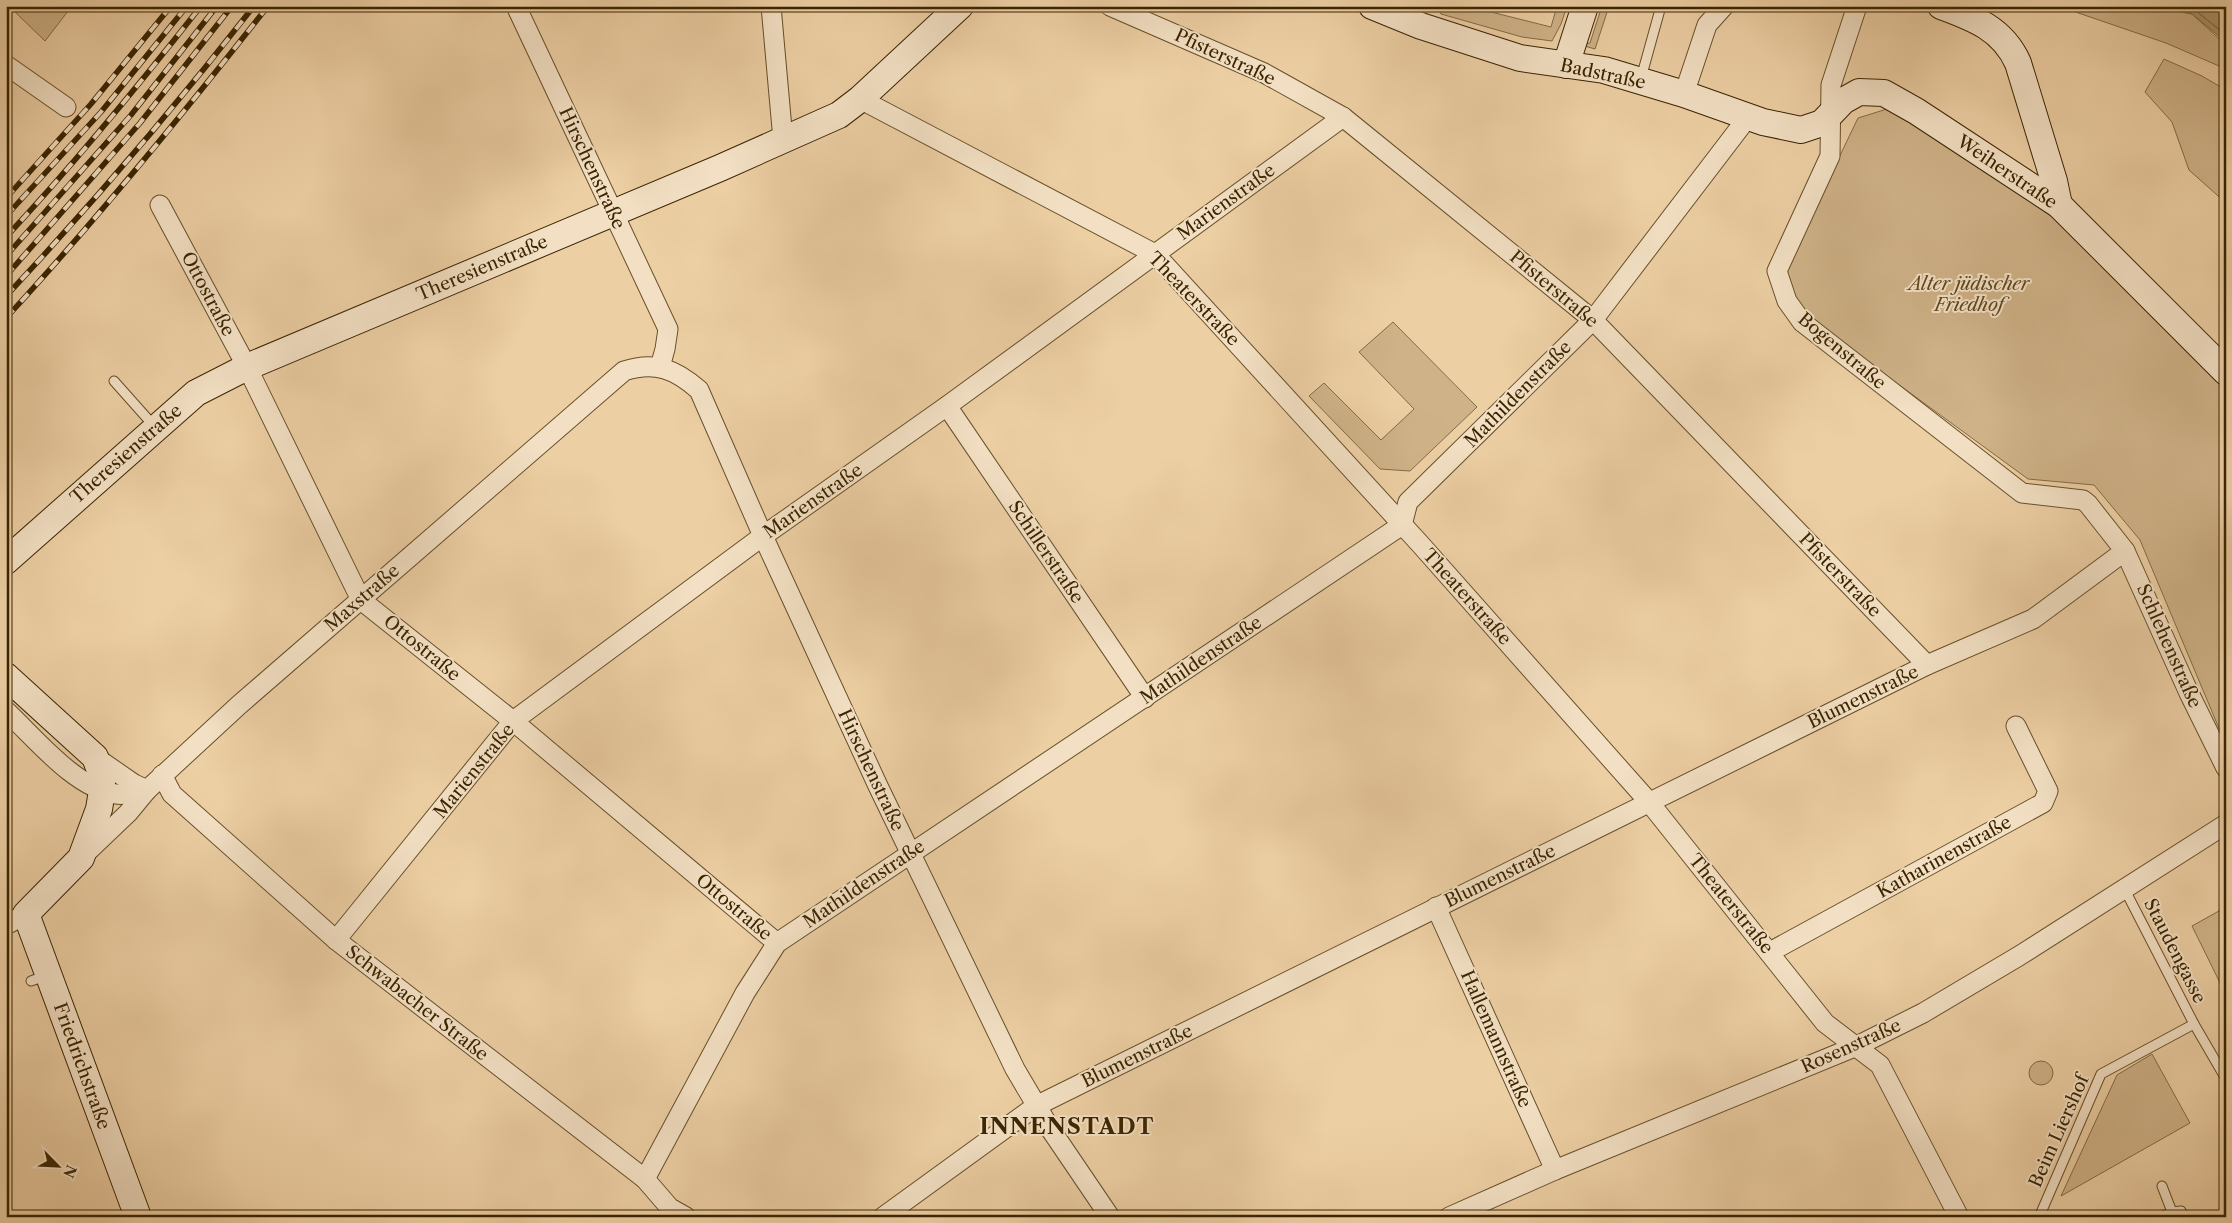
<svg xmlns="http://www.w3.org/2000/svg" width="2232" height="1223" font-family="'Libre Caslon Text',serif">
  <style>
    .green { fill: #cfb288; stroke: #846b44 }
    .water { fill: #b0956c; stroke: #816841 }
    .lines { fill: none; stroke-linecap: round; stroke-linejoin: round }
    .shore { stroke: #755c36; stroke-width: 1 }
    .lane-casing { stroke: #674f29; stroke-width: 11 }
    .street-casing { stroke: #674f29; stroke-width: 21 }
    .secondary-casing { stroke: #3a2400; stroke-width: 28 }
    .lane { stroke: #f3e0c4; stroke-width: 9 }
    .street { stroke: #f3e0c4; stroke-width: 19 }
    .secondary { stroke: #f3e0c4; stroke-width: 26 }
    .rail-casing { stroke: #3a2400; stroke-width: 5.5 }
    .rail { stroke: #f3e0c4; stroke-width: 4; stroke-dasharray: 11; stroke-linecap: butt }
    .labels { text-anchor: middle; dominant-baseline: central; stroke-width: 4; stroke-linejoin: round; paint-order: stroke }
    .street-label { font-size: 18px; fill: #3a2400; stroke: #f3e0c4 }
    .park-label { font-size: 18px; font-style: italic; fill: #5f4822; stroke: #f3e0c4 }
    .district-label { font-size: 22px; font-weight: bold; letter-spacing: 1px; fill: #3a2400; stroke: #f3e0c4 }
  </style>
  <rect width="100%" height="100%" fill="#edcfa4"/>
  <filter id="stains"><feTurbulence type="fractalNoise" baseFrequency=".004" numOctaves="4"/><feColorMatrix values="0 0 0 0 .2 0 0 0 0 .09 0 0 0 0 .02 0 0 0 .5 -.17"/></filter>
  <radialGradient id="worn" r=".72"><stop offset=".6" stop-color="#630" stop-opacity="0"/><stop offset="1" stop-color="#630" stop-opacity=".3"/></radialGradient>
  <g class="green">
    <path d="M 20,6 L 72,6 L 45,41 L 15,12 Z"/>
    <path d="M 1435,6 L 1467,6 L 1551,27 L 1557,6 L 1567,6 L 1561,24 L 1552,41 L 1522,37 L 1441,14 Z"/>
    <path d="M 1602,6 L 1609,6 L 1595,49 L 1581,45 L 1590,43 Z"/>
    <path d="M 2058,6 L 2148,6 L 2192,14 L 2226,45 L 2226,69 L 2166,43 Z"/>
    <path d="M 2164,59 L 2202,76 L 2226,90 L 2226,203 L 2189,170 L 2172,122 L 2145,92 Z"/>
    <path d="M 1890,108 L 2054,215 L 2226,389 L 2226,745 L 2140,540 L 2094,485 L 2028,479 L 1806,317 L 1793,298 L 1784,272 L 1858,118 Z"/>
    <path d="M 1393,322 L 1477,407 L 1410,471 L 1380,469 L 1309,396 L 1324,383 L 1381,440 L 1414,409 L 1359,352 Z"/>
    <path d="M 2226,907 L 2226,995 L 2192,926 Z"/>
    <path d="M 2152,1054 L 2190,1123 L 2061,1196 L 2117,1075 Z"/>
    <circle cx="2041" cy="1073" r="12"/>
  </g>
  <path class="water" d="M 2155,6 L 2226,6 L 2226,42 L 2192,14 Z"/>
  <g class="lines">
    <path class="shore" d="M 2179,6 L 2195,10 L 2226,35"/>
    <defs>
      <g id="lane">
        <path d="M 1641,78 L 1661,6"/>
        <path d="M 114,381 L 154,426"/>
        <path d="M 2125,890 L 2194,1024 L 2226,1079"/>
        <path d="M 31,981 L 45,976"/>
        <path d="M 2162,1186 L 2172,1212"/>
        <path d="M 2040,1215 L 2101,1074 L 2194,1024"/>
        <path d="M 2161,1217 L 2172,1212 L 2181,1211 L 2184,1217"/>
      </g>
      <g id="street">
        <path d="M 516,6 L 668,329 L 665,349 L 660,367"/>
        <path d="M 771,6 L 783,140"/>
        <path d="M 1110,6 L 1264,73 L 1343,117 L 1593,320 L 1927,665"/>
        <path d="M 1857,6 L 1831,85 L 1830,156 L 1777,271 L 1787,301 L 1802,322 L 2022,493 L 2083,500 L 2088,504 L 2125,551 L 2189,693 L 2226,768"/>
        <path d="M 6,65 L 66,107"/>
        <path d="M 1684,94 L 1707,25 L 1724,6"/>
        <path d="M 860,99 L 1155,254 L 1421,545 L 1649,802 L 1825,1023 L 1880,1065 L 1959,1217"/>
        <path d="M 160,205 L 247,367 L 361,600 L 513,721 L 777,943"/>
        <path d="M 947,406 L 1145,698"/>
        <path d="M 6,711 C 36,739 75,788 116,794 C 126,796 137,792 147,790"/>
        <path d="M 95,757 L 134,784 L 147,790"/>
        <path d="M 162,775 L 172,794 L 336,940 L 645,1179 L 670,1208 L 686,1217"/>
        <path d="M 84,855 L 128,813 L 147,790 L 239,705 L 624,371 C 655,361 675,369 699,390 L 763,536 L 878,786 L 1015,1069 L 1051,1130 L 1110,1217"/>
        <path d="M 1436,907 L 1555,1170"/>
        <path d="M 6,925 L 26,914"/>
        <path d="M 336,940 L 513,721 L 763,536 L 947,406 L 1343,117"/>
        <path d="M 1770,952 L 2043,803 L 2048,791 L 2016,726"/>
        <path d="M 645,1179 L 745,993 L 777,943 L 1402,525 L 1408,502 L 1593,320 L 1748,117"/>
        <path d="M 883,1217 L 1036,1106 L 1927,665 L 2033,619 L 2125,551"/>
        <path d="M 1449,1217 L 1555,1170 L 1857,1046 L 1923,1013 L 2019,956 L 2226,824"/>
      </g>
      <g id="secondary">
        <path d="M 1372,6 L 1421,26 L 1520,58 L 1604,70 L 1684,94 L 1763,122 L 1801,130 L 1822,123 L 1843,101 L 1859,92 L 1884,93 L 1916,111 L 2059,205 L 2226,372"/>
        <path d="M 1941,6 C 1974,18 2003,29 2018,63 L 2054,181 L 2059,205"/>
        <path d="M 1566,65 L 1585,6"/>
        <path d="M 6,561 L 196,393 L 247,367 L 720,168 L 839,115 L 860,99 L 960,6"/>
        <path d="M 6,676 L 95,757 L 102,776 L 102,791 L 99,809 L 81,858 L 26,914 L 138,1217"/>
      </g>
    </defs>
    <use href="#lane" class="lane-casing"/>
    <use href="#street" class="street-casing"/>
    <use href="#secondary" class="secondary-casing"/>
    <use href="#lane" class="lane"/>
    <use href="#street" class="street"/>
    <use href="#secondary" class="secondary"/>
    <defs>
      <g id="rail">
        <path d="M 6,198 L 91,104 L 171,6"/>
        <path d="M 6,216 L 101,112 L 187,6"/>
        <path d="M 6,237 C 75,163 139,85 201,6"/>
        <path d="M 6,256 L 131,115 L 217,6"/>
        <path d="M 6,276 L 140,123 L 232,6"/>
        <path d="M 6,296 C 93,203 176,106 254,6"/>
        <path d="M 6,318 C 98,218 184,113 268,6"/>
      </g>
    </defs>
    <use href="#rail" class="rail-casing"/>
    <use href="#rail" class="rail"/>
  </g>
  <g class="labels">
    <g class="street-label">
      <text transform="translate(1225 57) rotate(25)">Pfisterstraße</text>
      <text transform="translate(1603 74) rotate(12)">Badstraße</text>
      <text transform="translate(592 168) rotate(65)">Hirschenstraße</text>
      <text transform="translate(2007 172) rotate(34)">Weiherstraße</text>
      <text transform="translate(1226 202) rotate(-36)">Marienstraße</text>
      <text transform="translate(482 268) rotate(-23)">Theresienstraße</text>
      <text transform="translate(1554 289) rotate(40)">Pfisterstraße</text>
      <text transform="translate(208 294) rotate(62)">Ottostraße</text>
      <text transform="translate(1194 299) rotate(46)">Theaterstraße</text>
      <text transform="translate(1842 351) rotate(40)">Bogenstraße</text>
      <text transform="translate(1518 394) rotate(-45)">Mathildenstraße</text>
      <text transform="translate(126 454) rotate(-41)">Theresienstraße</text>
      <text transform="translate(813 501) rotate(-35)">Marienstraße</text>
      <text transform="translate(1046 552) rotate(56)">Schillerstraße</text>
      <text transform="translate(1840 575) rotate(46)">Pfisterstraße</text>
      <text transform="translate(1467 597) rotate(48)">Theaterstraße</text>
      <text transform="translate(362 598) rotate(-41)">Maxstraße</text>
      <text transform="translate(2169 646) rotate(66)">Schlehenstraße</text>
      <text transform="translate(422 648) rotate(39)">Ottostraße</text>
      <text transform="translate(1201 660) rotate(-34)">Mathildenstraße</text>
      <text transform="translate(1863 697) rotate(-26)">Blumenstraße</text>
      <text transform="translate(871 770) rotate(65)">Hirschenstraße</text>
      <text transform="translate(474 771) rotate(-51)">Marienstraße</text>
      <text transform="translate(1944 857) rotate(-29)">Katharinenstraße</text>
      <text transform="translate(1500 876) rotate(-26)">Blumenstraße</text>
      <text transform="translate(864 884) rotate(-34)">Mathildenstraße</text>
      <text transform="translate(1731 904) rotate(51)">Theaterstraße</text>
      <text transform="translate(734 907) rotate(40)">Ottostraße</text>
      <text transform="translate(2175 951) rotate(63)">Staudengasse</text>
      <text transform="translate(417 1003) rotate(38)">Schwabacher Straße</text>
      <text transform="translate(1496 1039) rotate(66)">Hallemannstraße</text>
      <text transform="translate(1851 1046) rotate(-24)">Rosenstraße</text>
      <text transform="translate(1137 1056) rotate(-26)">Blumenstraße</text>
      <text transform="translate(82 1066) rotate(70)">Friedrichstraße</text>
      <text transform="translate(2059 1131) rotate(-66)">Beim Liershof</text>
    </g>
    <g class="park-label">
      <text x="1969" y="284">Alter jüdischer<tspan x="1969" dy="21">Friedhof</tspan></text>
    </g>
    <g class="district-label">
      <text x="1067" y="1126">INNENSTADT</text>
    </g>
  </g>
  <rect width="2232" height="1223" fill="none" stroke="#edcfa4" stroke-width="25"/>
  <rect x="8" y="8" width="2217" height="1208" fill="none" stroke="#3a2400" stroke-width="2.5"/>
  <rect x="12" y="12" width="2207" height="1198" fill="none" stroke="#3a2400"/>
  <g transform="translate(58 1166) rotate(114)" stroke="#f3e0c4" stroke-width="4" paint-order="stroke">
  <path d="M0-4L9 19L0 12L-9 19Z" fill="#3a2400"/>
  <text y="-8" font-size="14" font-weight="bold" text-anchor="middle" fill="#3a2400">N</text>
  </g>
  <rect width="100%" height="100%" filter="url(#stains)"/>
  <rect width="100%" height="100%" fill="url(#worn)"/>
</svg>
